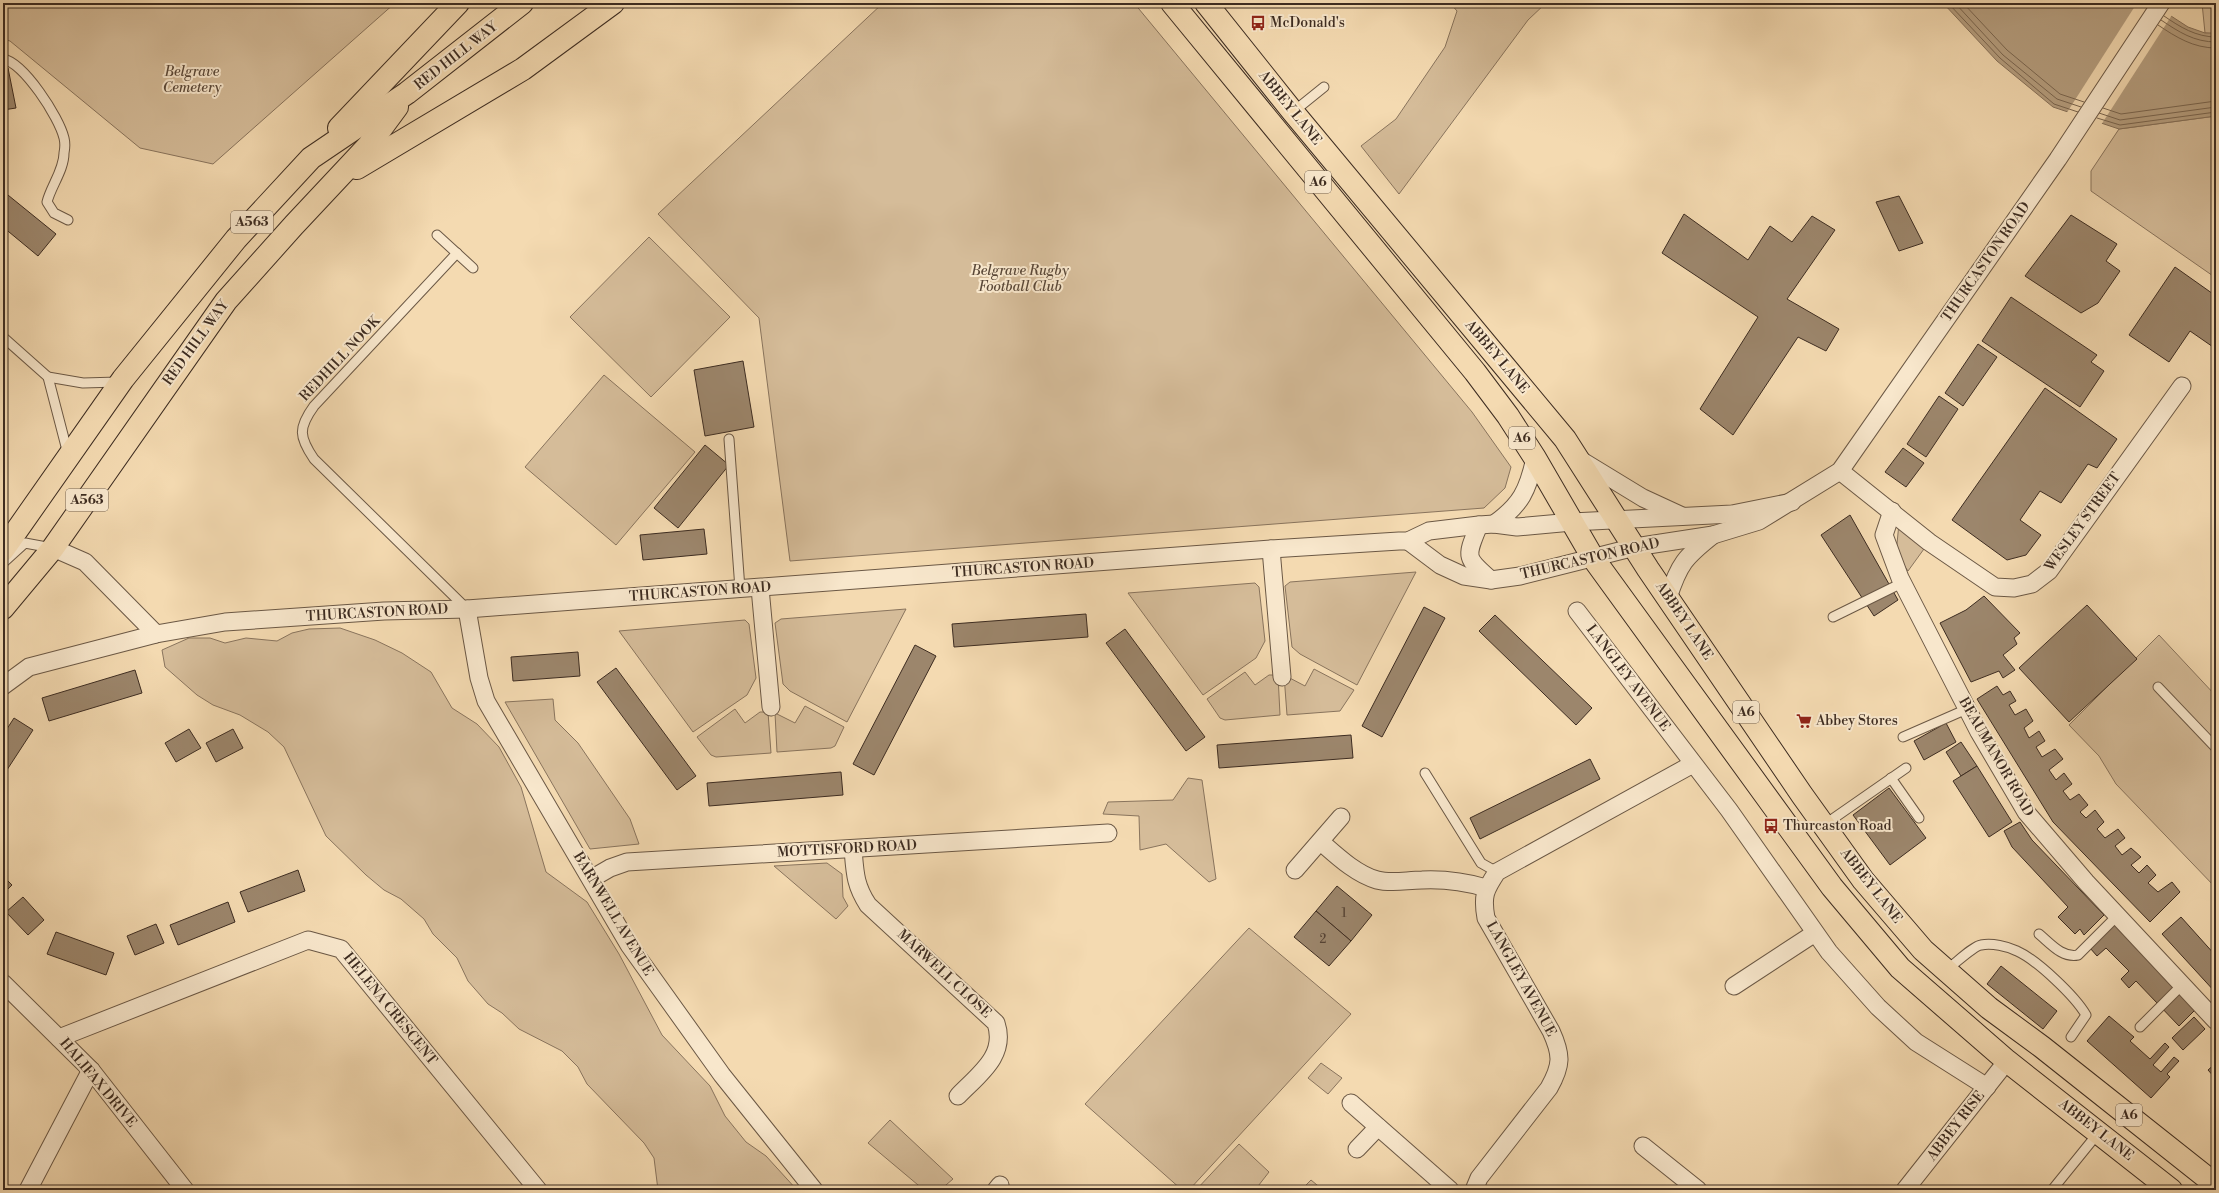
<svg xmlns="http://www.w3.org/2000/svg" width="2219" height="1193" font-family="'Libre Bodoni',serif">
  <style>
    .green { fill: #d5bc99; stroke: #89745d }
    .water { fill: #b69f80; stroke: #86715a }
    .pier { fill: #f4dab1 }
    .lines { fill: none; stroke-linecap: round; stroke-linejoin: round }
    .shore { stroke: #7a6650; stroke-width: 1 }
    .building { fill: #9c866c; stroke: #3d2c21 }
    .lane-casing { stroke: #6b5845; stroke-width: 11 }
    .street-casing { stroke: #6b5845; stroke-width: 19 }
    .primary-casing { stroke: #3d2c21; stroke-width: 24 }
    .highway-casing { stroke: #3d2c21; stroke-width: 24 }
    .lane { stroke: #f8e7cc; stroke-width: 9 }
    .street { stroke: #f8e7cc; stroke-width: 17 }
    .primary { stroke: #f4dab1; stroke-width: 22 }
    .highway { stroke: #f4dab1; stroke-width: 22 }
    .labels { text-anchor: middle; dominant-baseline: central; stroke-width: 4; stroke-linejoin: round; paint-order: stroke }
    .number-label { font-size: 12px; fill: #554234 }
    .shield { fill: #f8e7cc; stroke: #756454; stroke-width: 1 }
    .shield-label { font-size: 13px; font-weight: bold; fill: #3d2c21 }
    .poi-label { font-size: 14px; fill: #3d2c21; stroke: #f8e7cc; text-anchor: start }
    .street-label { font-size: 14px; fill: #3d2c21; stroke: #f8e7cc }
    .park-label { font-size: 14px; font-style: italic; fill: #5b4939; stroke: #f8e7cc }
  </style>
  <rect width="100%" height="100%" fill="#f4dab1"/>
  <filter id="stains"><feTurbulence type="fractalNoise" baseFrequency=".005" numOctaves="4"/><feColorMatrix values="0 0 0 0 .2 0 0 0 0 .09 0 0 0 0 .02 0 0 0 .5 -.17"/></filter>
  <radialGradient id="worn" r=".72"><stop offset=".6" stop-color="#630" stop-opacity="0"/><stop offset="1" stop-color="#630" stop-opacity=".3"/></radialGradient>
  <g class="green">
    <path d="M 3,3 L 395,3 L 213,164 L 140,148 L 10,41 L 3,39 Z"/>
    <path d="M 883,3 L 1134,3 L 1472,412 L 1511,467 L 1505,488 L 1484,508 L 790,561 L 759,318 L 658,214 Z"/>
    <path d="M 1450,3 L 1546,3 L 1528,20 L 1399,194 L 1361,146 L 1396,119 L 1445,47 L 1457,11 Z"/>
    <path d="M 2202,3 L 2216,3 L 2216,34 L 2205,33 Z"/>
    <path d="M 2216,116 L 2216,278 L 2091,191 L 2091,171 L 2119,129 Z"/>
    <path d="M 649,237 L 730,317 L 651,397 L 570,317 Z"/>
    <path d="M 604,375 L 695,452 L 616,545 L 525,467 Z"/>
    <path d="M 1899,523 L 1929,542 L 1908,571 L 1896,554 Z"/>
    <path d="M 1416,572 L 1357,685 L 1300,654 L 1292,647 L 1285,586 L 1290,582 Z"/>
    <path d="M 1255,583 L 1259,587 L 1265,641 L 1256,658 L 1203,695 L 1128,593 Z"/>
    <path d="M 906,609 L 847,722 L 790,691 L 783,684 L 775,623 L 781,619 Z"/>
    <path d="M 745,620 L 749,624 L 756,678 L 747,695 L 693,732 L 619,631 Z"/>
    <path d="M 340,628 L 375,640 L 402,653 L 431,672 L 452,708 L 477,724 L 499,747 L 521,787 L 546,872 L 587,902 L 619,954 L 662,1035 L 710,1086 L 725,1116 L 746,1142 L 766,1156 L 797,1190 L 658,1190 L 654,1158 L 644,1143 L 587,1084 L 578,1067 L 562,1051 L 519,1029 L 502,1013 L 488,1004 L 468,981 L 457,958 L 433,934 L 424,919 L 401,899 L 384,890 L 366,875 L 326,836 L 284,747 L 268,732 L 240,715 L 213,705 L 197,695 L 165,667 L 162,650 L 189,638 L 210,638 L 225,643 L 246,638 L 277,641 L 292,633 L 309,629 Z"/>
    <path d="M 2159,635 L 2216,696 L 2216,888 L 2116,784 L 2099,756 L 2069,725 Z"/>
    <path d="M 1314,669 L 1354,690 L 1340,711 L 1287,715 L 1284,675 L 1305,686 Z"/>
    <path d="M 1245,672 L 1255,685 L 1269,675 L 1278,675 L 1280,715 L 1225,720 L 1220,718 L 1207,699 Z"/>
    <path d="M 553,699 L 555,720 L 578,743 L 630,819 L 639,844 L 590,849 L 505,702 Z"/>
    <path d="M 805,706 L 844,727 L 835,746 L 831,748 L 777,752 L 775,713 L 795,723 Z"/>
    <path d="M 735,709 L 745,723 L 760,712 L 768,712 L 771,753 L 716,757 L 711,755 L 697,737 Z"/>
    <path d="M 1188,778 L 1202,780 L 1216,879 L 1209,882 L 1166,844 L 1140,850 L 1139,816 L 1103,814 L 1108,802 L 1173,800 Z"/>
    <path d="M 827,863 L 842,874 L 843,897 L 848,906 L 836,919 L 774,866 Z"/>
    <path d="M 1249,928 L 1351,1014 L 1189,1190 L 1182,1190 L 1085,1104 Z"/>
    <path d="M 1321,1063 L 1342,1078 L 1328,1094 L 1308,1078 Z"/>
    <path d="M 890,1120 L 953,1179 L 940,1190 L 924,1190 L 868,1143 Z"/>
    <path d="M 1239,1144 L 1269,1172 L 1255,1190 L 1196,1190 Z"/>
    <path d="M 1311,1180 L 1323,1190 L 1301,1190 Z"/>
  </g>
  <path class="water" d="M 1943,3 L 2151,3 L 2188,27 L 2205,33 L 2216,33 L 2216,116 L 2119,129 L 2053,107 L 1997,61 Z"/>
  <path class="pier" d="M 2137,3 L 2154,3 L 2172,15 L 2101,125 L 2066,114 Z"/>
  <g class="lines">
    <g class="shore">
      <path d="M 1948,3 L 2000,58 L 2054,104 L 2078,112"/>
      <path d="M 1955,3 L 2003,55 L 2057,99 L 2081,107"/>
      <path d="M 1963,3 L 2007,50 L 2060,94 L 2084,102"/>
      <path d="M 2164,16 C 2180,27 2196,37 2216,37"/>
      <path d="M 2161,20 C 2179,32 2194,42 2216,42"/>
      <path d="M 2158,25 C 2176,37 2193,48 2216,48"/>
      <path d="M 2103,108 L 2121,114 L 2216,101"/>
      <path d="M 2099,113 L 2120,120 L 2216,107"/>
      <path d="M 2097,118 L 2120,125 L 2216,112"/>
    </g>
  </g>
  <g class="building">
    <path d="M 8,68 L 16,108 L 3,110 L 3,69 Z"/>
    <path d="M 3,191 L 56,234 L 38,256 L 3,227 Z"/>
    <path d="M 1899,196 L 1923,243 L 1899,251 L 1876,202 Z"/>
    <path d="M 1684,214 L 1748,260 L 1770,226 L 1792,242 L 1812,216 L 1835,230 L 1787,299 L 1839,329 L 1826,351 L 1798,337 L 1733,435 L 1700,409 L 1758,317 L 1662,253 Z"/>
    <path d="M 2071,215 L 2117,244 L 2106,261 L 2120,271 L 2098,303 L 2081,313 L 2025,276 Z"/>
    <path d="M 2175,267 L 2216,296 L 2216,349 L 2190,331 L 2169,362 L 2129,335 Z"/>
    <path d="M 2011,297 L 2097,355 L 2091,362 L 2104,371 L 2080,407 L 1982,341 Z"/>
    <path d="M 1978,344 L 1997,357 L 1963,406 L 1945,393 Z"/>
    <path d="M 743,361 L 754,427 L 705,436 L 694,370 Z"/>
    <path d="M 2045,388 L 2117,439 L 2097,468 L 2088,464 L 2061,503 L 2040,491 L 2020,520 L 2041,535 L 2026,555 L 2007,560 L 1952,520 Z"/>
    <path d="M 1939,396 L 1958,409 L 1926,457 L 1907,444 Z"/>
    <path d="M 705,445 L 729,465 L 678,528 L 654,508 Z"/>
    <path d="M 1903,448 L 1924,463 L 1906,487 L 1885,472 Z"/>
    <path d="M 1850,515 L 1898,600 L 1874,616 L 1821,535 Z"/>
    <path d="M 704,529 L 707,554 L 643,560 L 640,535 Z"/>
    <path d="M 1984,596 L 2020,633 L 2014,638 L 2017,644 L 2003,655 L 2015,670 L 2003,678 L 1999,671 L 1971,682 L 1940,623 L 1966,610 Z"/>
    <path d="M 2087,605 L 2137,659 L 2069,722 L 2019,668 Z"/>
    <path d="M 1424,607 L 1445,618 L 1382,737 L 1362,726 Z"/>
    <path d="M 1086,614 L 1088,637 L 954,647 L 952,624 Z"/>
    <path d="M 1495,615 L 1592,708 L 1576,725 L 1479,631 Z"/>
    <path d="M 1125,629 L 1205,737 L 1186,751 L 1106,643 Z"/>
    <path d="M 915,645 L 936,656 L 874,775 L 853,764 Z"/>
    <path d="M 578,652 L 580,676 L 513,681 L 511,657 Z"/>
    <path d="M 616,668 L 696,776 L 677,790 L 597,682 Z"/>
    <path d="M 135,670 L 142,693 L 49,721 L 42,698 Z"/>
    <path d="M 1997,686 L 2003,695 L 2010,691 L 2016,701 L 2009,705 L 2015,715 L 2026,709 L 2033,721 L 2024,728 L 2029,738 L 2039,731 L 2045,741 L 2036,747 L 2042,757 L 2055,749 L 2063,759 L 2049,770 L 2056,780 L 2064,773 L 2072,784 L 2063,791 L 2070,800 L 2079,794 L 2088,805 L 2080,812 L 2086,818 L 2095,810 L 2104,822 L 2097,829 L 2105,838 L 2118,829 L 2125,838 L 2115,846 L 2122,855 L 2131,848 L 2141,857 L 2131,865 L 2139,873 L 2147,865 L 2156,875 L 2148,883 L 2158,892 L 2172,882 L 2180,892 L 2150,922 L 2053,822 L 1977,699 Z"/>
    <path d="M 14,718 L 33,730 L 3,776 L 3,735 Z"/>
    <path d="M 1946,723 L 1956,742 L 1924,760 L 1914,741 Z"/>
    <path d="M 189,729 L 201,748 L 176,762 L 165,743 Z"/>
    <path d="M 233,729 L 243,748 L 216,762 L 206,743 Z"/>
    <path d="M 1351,735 L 1353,758 L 1219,768 L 1217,745 Z"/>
    <path d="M 1961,742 L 1977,766 L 1961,776 L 1946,752 Z"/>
    <path d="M 1590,759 L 1600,779 L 1480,839 L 1470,818 Z"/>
    <path d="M 1977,766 L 2012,822 L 1989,837 L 1953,781 Z"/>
    <path d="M 841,772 L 843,795 L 709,806 L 707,783 Z"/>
    <path d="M 1889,788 L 1926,838 L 1890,865 L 1853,815 Z"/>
    <path d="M 2020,822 L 2032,840 L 2104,915 L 2084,935 L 2080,929 L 2075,934 L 2058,917 L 2068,907 L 2012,847 L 2004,831 Z"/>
    <path d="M 298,870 L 305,891 L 248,912 L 240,892 Z"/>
    <path d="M 3,876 L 12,885 L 3,894 Z"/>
    <path d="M 1337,886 L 1372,915 L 1351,941 L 1316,911 Z"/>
    <path d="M 23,897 L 44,920 L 28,935 L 6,912 Z"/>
    <path d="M 228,902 L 235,922 L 178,945 L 170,925 Z"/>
    <path d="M 1316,911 L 1351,941 L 1329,966 L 1294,937 Z"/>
    <path d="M 2181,917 L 2216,956 L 2216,993 L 2162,934 Z"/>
    <path d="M 156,924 L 164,943 L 135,955 L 127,936 Z"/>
    <path d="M 2115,924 L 2196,1009 L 2179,1026 L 2136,981 L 2129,988 L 2121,979 L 2129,971 L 2106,948 L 2097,956 L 2090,948 Z"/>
    <path d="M 56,932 L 114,953 L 106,975 L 47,954 Z"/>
    <path d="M 2001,966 L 2057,1011 L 2043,1029 L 1987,984 Z"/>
    <path d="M 2109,1016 L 2134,1037 L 2130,1041 L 2150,1059 L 2165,1043 L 2169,1047 L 2153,1065 L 2161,1072 L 2174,1057 L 2179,1061 L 2167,1074 L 2170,1077 L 2151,1098 L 2087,1041 Z"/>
    <path d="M 2194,1017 L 2205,1029 L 2183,1050 L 2172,1038 Z"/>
    <path d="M 2216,1063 L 2216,1079 L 2208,1070 Z"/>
  </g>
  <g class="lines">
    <defs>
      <g id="lane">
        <path d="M 3,59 C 24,63 59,117 64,138 C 65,142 65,148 64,153 C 64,170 51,186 47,202 L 54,213 L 68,220"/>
        <path d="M 1293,112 L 1324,87"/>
        <path d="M 437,235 L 473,268"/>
        <path d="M 457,253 L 314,406 C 298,428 299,437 314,459 L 467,609"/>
        <path d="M 3,337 L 48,377 L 68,454"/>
        <path d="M 48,377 L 83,383 L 118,382"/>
        <path d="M 729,439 L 740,589"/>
        <path d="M 3,563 L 25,543 L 52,548"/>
        <path d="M 1833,617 L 1902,583"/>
        <path d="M 2158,687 L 2216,748"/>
        <path d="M 1903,737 L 1967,709"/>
        <path d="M 1425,773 L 1481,863 L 1497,872"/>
        <path d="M 1891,778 L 1919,818"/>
        <path d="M 1824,825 L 1906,768"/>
        <path d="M 2039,934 C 2051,944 2062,958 2078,955 L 2118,915"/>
        <path d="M 1946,970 C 1954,965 1973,946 1981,945 C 1992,943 2007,946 2017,951 C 2037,960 2075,996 2086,1015 L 2071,1037"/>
        <path d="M 2140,1027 L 2182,985"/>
        <path d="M 2052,1190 L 2099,1132"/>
      </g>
      <g id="street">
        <path d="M 1579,459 L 1643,498 L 1682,516"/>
        <path d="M 1840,471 L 1929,542 L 1995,587 L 2014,588 L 2032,584 L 2049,571 L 2182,386"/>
        <path d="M 1892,511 L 1884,535 L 1900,578 L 1979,732 L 2026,812 L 2086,882 L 2216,1021"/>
        <path d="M 1494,524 C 1521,505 1528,490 1535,458"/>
        <path d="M 1479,525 C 1466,557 1464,557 1491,580"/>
        <path d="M 1408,541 L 1440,565 L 1464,576 L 1491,580 L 1520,576 L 1635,547 L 1713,535 L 1759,521 L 1840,471 L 2058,159 L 2161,3"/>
        <path d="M 53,548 L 85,562 L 156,634"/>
        <path d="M 1271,549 L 1282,677"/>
        <path d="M 760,588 L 771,707"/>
        <path d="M 1668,598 C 1679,564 1685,557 1713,535"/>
        <path d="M 467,609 L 479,678 L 486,701 L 629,945 L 722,1075 L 814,1190"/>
        <path d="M 1577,611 L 1729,810 L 1829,952 L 1878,1007 L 1916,1042 L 1987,1087"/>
        <path d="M 3,686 L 29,667 L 156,634 L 225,622 L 384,611 L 467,609 L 1271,549 L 1399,541 L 1408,541 L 1429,531 L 1479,525 L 1494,524 L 1517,527 L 1572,522 L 1732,514 L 1792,502"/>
        <path d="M 1321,842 C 1337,856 1356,874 1377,880 C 1392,884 1407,880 1422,880 C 1444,879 1466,882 1486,888"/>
        <path d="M 853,849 C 855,873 855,885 868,905 L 996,1023 C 1007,1056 978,1075 958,1096"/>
        <path d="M 1295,870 L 1341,817"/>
        <path d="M 591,879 L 610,868 L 627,862 L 1108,833"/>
        <path d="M 3,983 L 91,1070 L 185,1190"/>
        <path d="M 1734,986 L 1815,933"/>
        <path d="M 59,1038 L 308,940 L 341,949 L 538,1190"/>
        <path d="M 1351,1103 L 1450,1190"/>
        <path d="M 1643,1146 L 1698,1190"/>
        <path d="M 1357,1149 L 1378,1127"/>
        <path d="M 28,1190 L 91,1070"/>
        <path d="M 996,1190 L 1000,1185"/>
        <path d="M 1474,1190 L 1479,1178 L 1549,1088 C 1562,1065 1562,1055 1551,1031 L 1486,918 C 1482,896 1485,890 1497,872 L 1693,764"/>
        <path d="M 1905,1190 L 2007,1061"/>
      </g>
      <g id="primary">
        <path d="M 1172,3 L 1475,372 L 1508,416 L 1535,458 L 1593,558 L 1832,887 L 1900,968 L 2007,1061 L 2171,1190"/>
        <path d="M 1206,3 L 1293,112 L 1565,439 L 1648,569 L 1802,795 L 1863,880 L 1923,950 L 1989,1008 L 2042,1047 L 2216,1185"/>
      </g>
      <g id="highway">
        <path d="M 339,128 L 458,3"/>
        <path d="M 357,168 L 523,69 L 613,3"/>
        <path d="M 3,550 L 123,379 L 236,239 L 311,158 L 407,93 L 522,3"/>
        <path d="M 3,608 L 53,548 L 226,301 L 294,225 L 369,145 L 397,107"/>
      </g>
    </defs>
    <use href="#lane" class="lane-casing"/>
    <use href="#street" class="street-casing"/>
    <use href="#primary" class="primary-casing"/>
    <use href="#highway" class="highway-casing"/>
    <use href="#lane" class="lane"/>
    <use href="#street" class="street"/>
    <use href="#primary" class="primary"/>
    <use href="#highway" class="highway"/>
  </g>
  <defs>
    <symbol id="bus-bare" viewBox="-9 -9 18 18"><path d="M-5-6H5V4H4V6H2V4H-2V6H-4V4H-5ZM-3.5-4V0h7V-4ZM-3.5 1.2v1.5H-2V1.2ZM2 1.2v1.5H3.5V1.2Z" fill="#8f2418" stroke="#f8e7cc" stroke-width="2.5" paint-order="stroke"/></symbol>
    <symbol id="supermarket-bare" viewBox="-9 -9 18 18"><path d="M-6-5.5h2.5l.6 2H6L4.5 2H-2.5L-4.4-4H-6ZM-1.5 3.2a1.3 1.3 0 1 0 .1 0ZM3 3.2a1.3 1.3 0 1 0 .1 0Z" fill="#8f2418" stroke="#f8e7cc" stroke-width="2.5" paint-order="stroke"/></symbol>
  </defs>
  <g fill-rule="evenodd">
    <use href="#bus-bare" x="1247" y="12" width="22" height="22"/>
    <use href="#supermarket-bare" x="1793" y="710" width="22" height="22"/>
    <use href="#bus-bare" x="1760" y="815" width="22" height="22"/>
  </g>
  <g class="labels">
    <g class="number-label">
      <text x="1344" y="913">1</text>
      <text x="1323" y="939">2</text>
    </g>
    <g class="shield">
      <rect x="1305" y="171" width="26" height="22" rx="3"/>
      <rect x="231" y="211" width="42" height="22" rx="3"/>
      <rect x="1509" y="427" width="26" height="22" rx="3"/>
      <rect x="66" y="489" width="42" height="22" rx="3"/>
      <rect x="1733" y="701" width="26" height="22" rx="3"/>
      <rect x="2116" y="1104" width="26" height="22" rx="3"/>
    </g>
    <g class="shield-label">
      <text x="1318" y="182">A6</text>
      <text x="252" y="222">A563</text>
      <text x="1522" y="438">A6</text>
      <text x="87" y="500">A563</text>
      <text x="1746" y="712">A6</text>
      <text x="2129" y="1115">A6</text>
    </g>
    <g class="poi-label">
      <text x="1270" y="23">McDonald's</text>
      <text x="1816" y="721">Abbey Stores</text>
      <text x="1783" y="826">Thurcaston Road</text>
    </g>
    <g class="street-label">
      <text transform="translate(456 56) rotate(-38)">RED HILL WAY</text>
      <text transform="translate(1290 108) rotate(51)">ABBEY LANE</text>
      <text transform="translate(1986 262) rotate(-55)">THURCASTON ROAD</text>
      <text transform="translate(196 343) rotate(-54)">RED HILL WAY</text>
      <text transform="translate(1497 357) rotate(50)">ABBEY LANE</text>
      <text transform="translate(340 359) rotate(-47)">REDHILL NOOK</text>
      <text transform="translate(2083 522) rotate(-54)">WESLEY STREET</text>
      <text transform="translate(1590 559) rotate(-13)">THURCASTON ROAD</text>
      <text transform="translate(1023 568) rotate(-4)">THURCASTON ROAD</text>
      <text transform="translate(700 592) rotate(-4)">THURCASTON ROAD</text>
      <text transform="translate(377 613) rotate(-3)">THURCASTON ROAD</text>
      <text transform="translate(1684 621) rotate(56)">ABBEY LANE</text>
      <text transform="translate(1628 678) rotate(53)">LANGLEY AVENUE</text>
      <text transform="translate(1996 757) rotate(60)">BEAUMANOR ROAD</text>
      <text transform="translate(847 849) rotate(-3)">MOTTISFORD ROAD</text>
      <text transform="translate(1871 886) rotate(52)">ABBEY LANE</text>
      <text transform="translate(613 914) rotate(59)">BARNWELL AVENUE</text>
      <text transform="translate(944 974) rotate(43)">MARWELL CLOSE</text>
      <text transform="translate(1521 979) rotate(61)">LANGLEY AVENUE</text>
      <text transform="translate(390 1009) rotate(51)">HELENA CRESCENT</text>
      <text transform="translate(98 1083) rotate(50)">HALIFAX DRIVE</text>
      <text transform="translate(1956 1126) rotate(-52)">ABBEY RISE</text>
      <text transform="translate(2096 1130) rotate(38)">ABBEY LANE</text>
    </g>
    <g class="park-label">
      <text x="192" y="72">Belgrave<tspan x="192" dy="16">Cemetery</tspan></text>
      <text x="1020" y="271">Belgrave Rugby<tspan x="1020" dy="16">Football Club</tspan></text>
    </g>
  </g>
  <rect width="2219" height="1193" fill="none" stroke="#f4dab1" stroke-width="16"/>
  <rect x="4" y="4" width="2211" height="1185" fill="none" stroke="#3d2c21" stroke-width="2"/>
  <rect x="8" y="8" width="2203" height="1177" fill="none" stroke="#3d2c21"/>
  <rect width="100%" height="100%" filter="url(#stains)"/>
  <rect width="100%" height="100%" fill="url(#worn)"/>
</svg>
